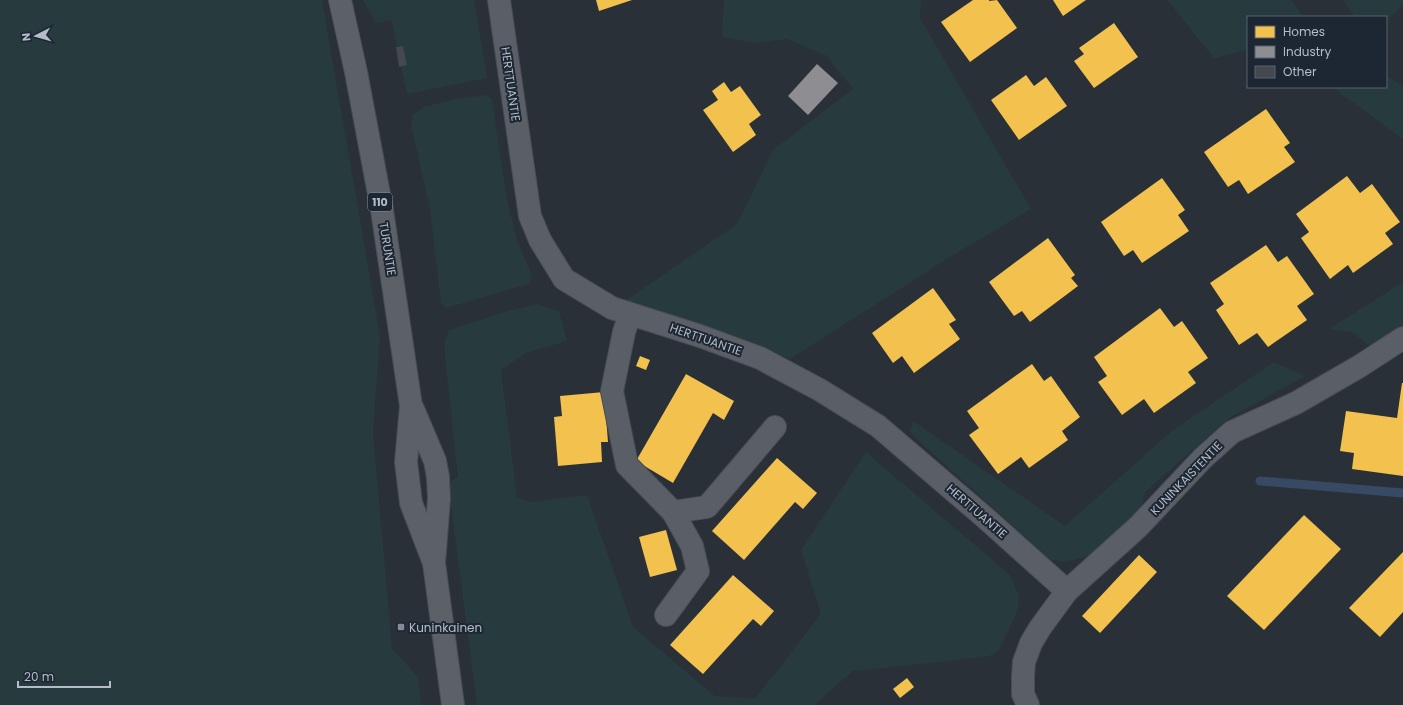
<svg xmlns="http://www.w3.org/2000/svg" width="1403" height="705" font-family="Poppins,sans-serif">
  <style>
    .green { fill: #273a3e }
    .homes { fill: #f2c14e }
    .industry { fill: #8d8d92 }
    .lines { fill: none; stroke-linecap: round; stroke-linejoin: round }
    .stream { stroke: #384963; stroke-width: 9 }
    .building { fill: #444950 }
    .minor-casing { stroke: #484c53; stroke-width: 24 }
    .major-casing { stroke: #484c55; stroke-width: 24 }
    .minor { stroke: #5a5e66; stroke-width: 22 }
    .major { stroke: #5c6168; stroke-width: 22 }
    .poi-dot { fill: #848b96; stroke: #1d2633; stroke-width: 1.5 }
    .labels { text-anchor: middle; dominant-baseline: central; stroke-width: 4; stroke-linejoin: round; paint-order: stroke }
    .shield { fill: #1d2633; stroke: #878f9c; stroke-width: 1 }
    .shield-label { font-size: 11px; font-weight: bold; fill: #b4bcc9 }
    .street-label { font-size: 12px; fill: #b4bcc9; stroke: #1d2633 }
    .poi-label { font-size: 12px; fill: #b4bcc9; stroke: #1d2633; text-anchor: start }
  </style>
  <rect width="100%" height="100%" fill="#2a3038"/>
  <g class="green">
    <path d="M 0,0 L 322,0 L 380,336 L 373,433 L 392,648 L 418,677 L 421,705 L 0,705 Z"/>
    <path d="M 363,0 L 474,0 L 487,78 L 407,94 L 401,67 L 407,65 L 403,46 L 397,47 L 392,20 L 376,23 Z"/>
    <path d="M 724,0 L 921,0 L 920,18 L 1031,209 L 950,257 L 790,359 L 752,342 L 706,329 L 625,301 L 737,224 L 773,150 L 853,89 L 827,56 L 787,39 L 755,43 L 722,37 Z"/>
    <path d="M 1167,0 L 1291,0 L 1303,17 L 1248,17 L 1248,50 L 1214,58 Z"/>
    <path d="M 1343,0 L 1403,0 L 1403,5 L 1386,21 L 1386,17 L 1355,17 Z"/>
    <path d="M 1386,76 L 1403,86 L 1403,139 L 1332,87 L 1386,87 Z"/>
    <path d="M 487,95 L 492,100 L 507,200 L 517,240 L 532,276 L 529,284 L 446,308 L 441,303 L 430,209 L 411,125 L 413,115 L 424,107 L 455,99 Z"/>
    <path d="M 1403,282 L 1403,326 L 1399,333 L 1372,348 L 1352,332 L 1329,329 Z"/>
    <path d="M 537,304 L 559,311 L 567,341 L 526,353 L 501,370 L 517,497 L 531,502 L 587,495 L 633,627 L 715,696 L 755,699 L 821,614 L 801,550 L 866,452 L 1010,575 L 1019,596 L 1017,612 L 1000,649 L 990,656 L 940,662 L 853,671 L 814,705 L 477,705 L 448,483 L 458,477 L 445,357 L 445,342 L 449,330 L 511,310 Z"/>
    <path d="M 1274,362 L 1305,376 L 1229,418 L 1145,492 L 1138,521 C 1117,537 1094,559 1066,561 C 1061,562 1056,560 1051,560 L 910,433 L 913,421 L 1065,526 L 1173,430 Z"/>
  </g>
  <g class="homes">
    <path d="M 596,0 L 632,0 L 599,11 Z"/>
    <path d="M 973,0 L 989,0 L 989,1 L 997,0 L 1017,28 L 970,62 L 941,22 Z"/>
    <path d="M 1053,0 L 1086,0 L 1063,16 Z"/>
    <path d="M 1114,23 L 1138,57 L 1094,88 L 1074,61 L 1084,54 L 1079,48 Z"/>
    <path d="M 1026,75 L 1034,86 L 1046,77 L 1067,106 L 1019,140 L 991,100 Z"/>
    <path d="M 724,82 L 731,92 L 740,86 L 761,115 L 749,124 L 756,135 L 733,152 L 703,110 L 718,100 L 712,91 Z"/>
    <path d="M 1266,109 L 1290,143 L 1284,147 L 1295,162 L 1248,194 L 1239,180 L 1228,187 L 1204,152 Z"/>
    <path d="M 1347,176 L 1360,193 L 1372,184 L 1400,222 L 1385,233 L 1393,244 L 1353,273 L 1348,265 L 1330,279 L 1301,238 L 1309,232 L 1296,214 Z"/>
    <path d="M 1162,178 L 1185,210 L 1178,215 L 1189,231 L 1142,263 L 1133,250 L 1124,256 L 1101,222 Z"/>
    <path d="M 1048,238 L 1075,275 L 1071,278 L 1078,286 L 1030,322 L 1022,311 L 1014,316 L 989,282 Z"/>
    <path d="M 1266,245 L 1278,262 L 1287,256 L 1314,294 L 1297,306 L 1307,320 L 1268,347 L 1257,333 L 1239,345 L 1216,310 L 1224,304 L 1210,283 Z"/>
    <path d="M 933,288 L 956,320 L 949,324 L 960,339 L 914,373 L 902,356 L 893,363 L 872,333 Z"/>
    <path d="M 1160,308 L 1174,327 L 1182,321 L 1208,358 L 1188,372 L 1196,383 L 1154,413 L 1144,399 L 1122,415 L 1098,382 L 1107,376 L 1094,357 Z"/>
    <path d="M 640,356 L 650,360 L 646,370 L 636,366 Z"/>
    <path d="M 1032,364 L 1044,381 L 1051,376 L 1080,417 L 1062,431 L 1068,440 L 1029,468 L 1021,457 L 998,474 L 969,435 L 979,428 L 967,411 Z"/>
    <path d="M 686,374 L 734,401 L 724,420 L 713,413 L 673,483 L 636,461 Z"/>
    <path d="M 1402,383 L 1403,383 L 1403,476 L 1352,469 L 1354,453 L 1340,451 L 1346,411 L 1397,418 Z"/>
    <path d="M 604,392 L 608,442 L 601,442 L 602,462 L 558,466 L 554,417 L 562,416 L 560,396 Z"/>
    <path d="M 777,458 L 817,493 L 803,509 L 795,502 L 744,560 L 712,531 Z"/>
    <path d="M 1304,515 L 1341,549 L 1264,630 L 1227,596 Z"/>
    <path d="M 666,530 L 677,570 L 650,577 L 639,537 Z"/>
    <path d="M 1403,552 L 1403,612 L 1380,637 L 1349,608 Z"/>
    <path d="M 1139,555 L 1157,572 L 1100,633 L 1082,616 Z"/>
    <path d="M 733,575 L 774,611 L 761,626 L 753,619 L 703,674 L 670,645 Z"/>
    <path d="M 907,678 L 914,687 L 900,698 L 893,689 Z"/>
  </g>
  <path class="industry" d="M 817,64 L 838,83 L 808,115 L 788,96 Z"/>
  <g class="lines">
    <path class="stream" d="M 1260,481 L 1403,493"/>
  </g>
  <path class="building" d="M 403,46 L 407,65 L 399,67 L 396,47 Z"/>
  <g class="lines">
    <defs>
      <g id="minor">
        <path d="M 499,0 L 530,216 L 540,240 L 564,279 L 612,308 L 700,336 L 760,358 L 820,390 L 878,426 L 982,515 L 1067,591"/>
        <path d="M 630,314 L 624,332 L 612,391 L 627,465 L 673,512 L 692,546 L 698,571 L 666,615"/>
        <path d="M 673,512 L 707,507 L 775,427"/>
        <path d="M 1028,705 L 1023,694 L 1023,676 L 1024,662 L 1031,643 L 1040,628 L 1067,591 L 1138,527 L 1203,458 L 1232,432 L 1296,403 L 1360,366 L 1403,338"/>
      </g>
      <g id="major">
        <path d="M 340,0 L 356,72 L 382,210 L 411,406 L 406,462 L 411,503 L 434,563"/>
        <path d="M 413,409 L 435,461 L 438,477 L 439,499 L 434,563 L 453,705"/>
      </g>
    </defs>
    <use href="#minor" class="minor-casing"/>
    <use href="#major" class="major-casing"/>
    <use href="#minor" class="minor"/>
    <use href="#major" class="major"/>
  </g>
  <rect class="poi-dot" x="397" y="623" width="8" height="8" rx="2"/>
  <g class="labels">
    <rect class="shield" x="368" y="193" width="24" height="18" rx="3"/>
    <g class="shield-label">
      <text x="380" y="202">110</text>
    </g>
    <g class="street-label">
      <text transform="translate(511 84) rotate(82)">HERTTUANTIE</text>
      <text transform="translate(388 249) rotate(81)">TURUNTIE</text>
      <text transform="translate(706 339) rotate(19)">HERTTUANTIE</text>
      <text transform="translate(1186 478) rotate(-46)">KUNINKAISTENTIE</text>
      <text transform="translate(977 511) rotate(41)">HERTTUANTIE</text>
    </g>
    <g class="poi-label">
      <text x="409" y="627">Kuninkainen</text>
    </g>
  </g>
  <rect x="1247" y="16" width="140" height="72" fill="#1d2633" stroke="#59626f"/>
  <rect x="1255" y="26" width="20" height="12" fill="#f2c14e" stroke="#59626f"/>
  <text x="1283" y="36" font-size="12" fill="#b4bcc9">Homes</text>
  <rect x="1255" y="46" width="20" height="12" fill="#8d8d92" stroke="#59626f"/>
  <text x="1283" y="56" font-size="12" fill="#b4bcc9">Industry</text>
  <rect x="1255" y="66" width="20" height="12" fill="#444950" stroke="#59626f"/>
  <text x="1283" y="76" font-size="12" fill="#b4bcc9">Other</text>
  <g transform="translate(36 36) rotate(264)" stroke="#1d2633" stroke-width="3" paint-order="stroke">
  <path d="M0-3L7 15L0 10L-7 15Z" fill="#b4bcc9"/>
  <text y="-6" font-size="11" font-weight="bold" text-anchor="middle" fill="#b4bcc9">N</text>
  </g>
  <path d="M18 681v6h92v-6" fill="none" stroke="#b4bcc9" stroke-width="2"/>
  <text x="24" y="681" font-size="12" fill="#b4bcc9" stroke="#1d2633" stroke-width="3" paint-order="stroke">20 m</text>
</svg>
